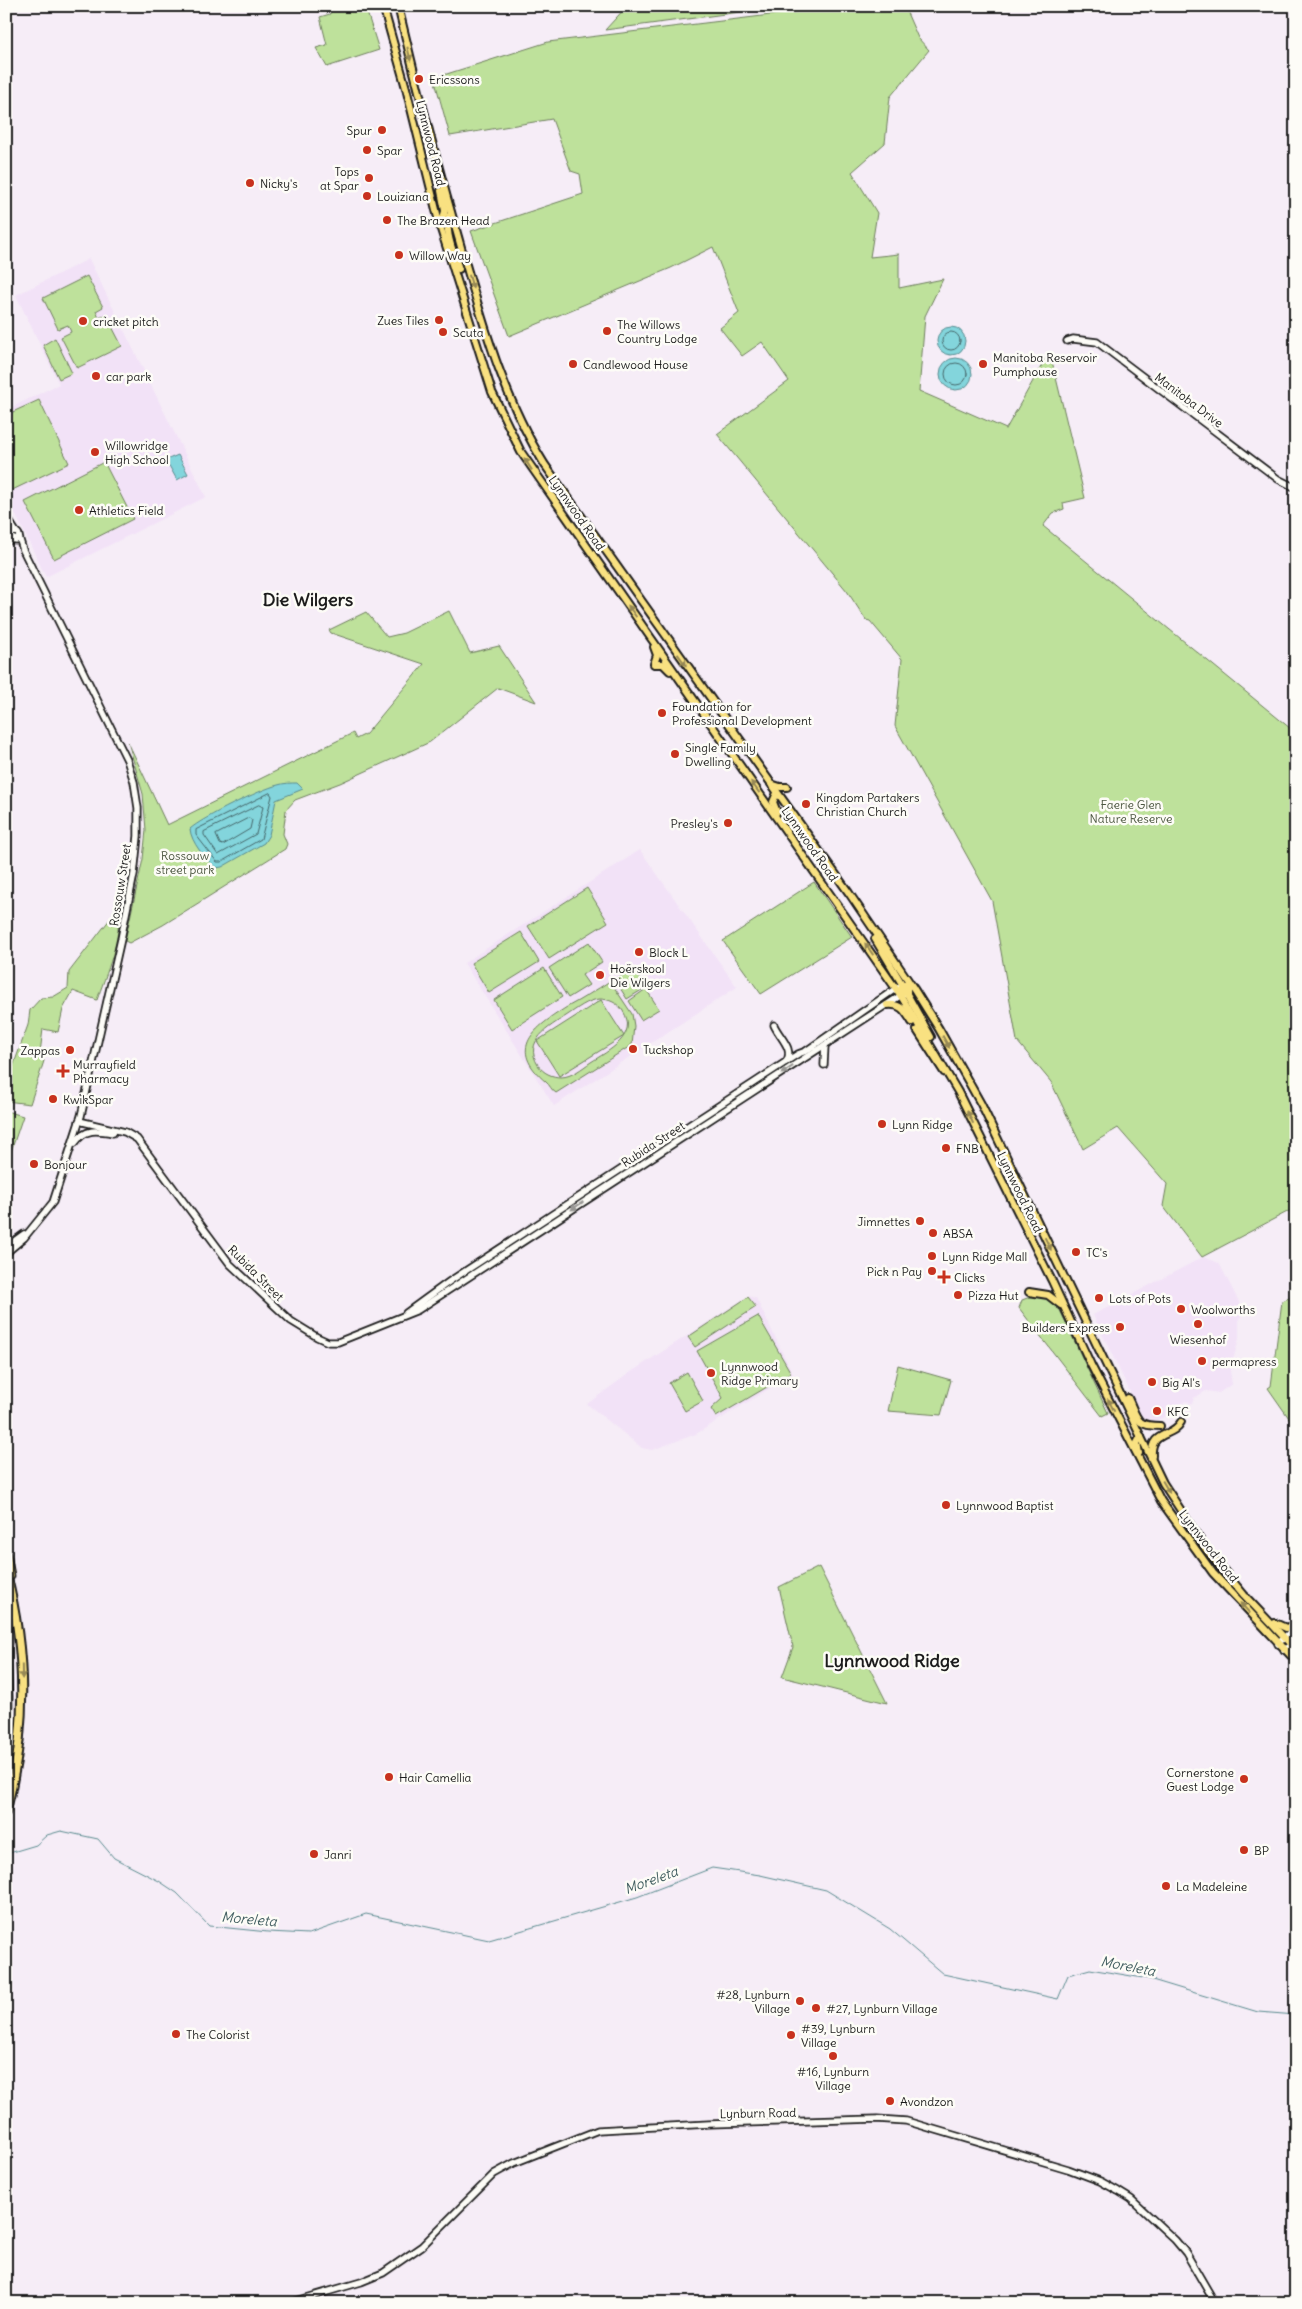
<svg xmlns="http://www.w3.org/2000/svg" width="1302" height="2309" font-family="Delius,sans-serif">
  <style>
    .built { fill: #f2e2f7 }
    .green { fill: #bee19b; stroke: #6d7e5c; fill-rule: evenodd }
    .water { fill: #83d5dc; stroke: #5a8b8f }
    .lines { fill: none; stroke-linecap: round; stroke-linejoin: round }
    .shore { stroke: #456669; stroke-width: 1 }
    .stream { stroke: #5a8b8f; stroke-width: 1 }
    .secondary-casing { stroke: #1c1c1c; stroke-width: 9 }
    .primary-casing { stroke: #1c1c1c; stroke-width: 10 }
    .highway-casing { stroke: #1c1c1c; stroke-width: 11 }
    .secondary { stroke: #fdfcf7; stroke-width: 5.5 }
    .primary { stroke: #f9e181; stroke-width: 6 }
    .highway { stroke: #f9e181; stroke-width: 7 }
    .oneway { fill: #968854 }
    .oneway2 { fill: #989794 }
    .poi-dot { fill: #c8321e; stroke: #fdfcf7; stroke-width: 2 }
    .labels { text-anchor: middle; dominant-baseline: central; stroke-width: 5; stroke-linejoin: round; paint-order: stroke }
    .poi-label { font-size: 12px; fill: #1c1c1c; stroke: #fdfcf7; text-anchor: start }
    .street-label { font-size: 12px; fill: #1c1c1c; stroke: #fdfcf7 }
    .park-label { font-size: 12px; fill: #4d5742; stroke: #fdfcf7 }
    .water-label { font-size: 14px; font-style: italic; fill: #405d5f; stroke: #fdfcf7 }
    .district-label { font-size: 18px; font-weight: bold; fill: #1c1c1c; stroke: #fdfcf7 }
  </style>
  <rect width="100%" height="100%" fill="#f6edf7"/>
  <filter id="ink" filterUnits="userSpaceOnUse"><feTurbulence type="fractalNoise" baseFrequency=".02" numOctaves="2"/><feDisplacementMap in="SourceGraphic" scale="10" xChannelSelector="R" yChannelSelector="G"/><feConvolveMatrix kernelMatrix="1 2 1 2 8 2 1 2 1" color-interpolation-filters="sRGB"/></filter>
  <g filter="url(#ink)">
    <g class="built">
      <path d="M 89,259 L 206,497 L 46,577 L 6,495 L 6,410 L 59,384 L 16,295 Z"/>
      <path d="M 640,850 L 737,987 L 554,1106 L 464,963 Z"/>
      <path d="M 1203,1257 L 1219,1263 L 1239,1302 L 1243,1315 L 1239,1318 L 1239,1339 L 1230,1370 L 1232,1384 L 1219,1393 L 1206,1391 L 1194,1398 L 1192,1404 L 1186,1401 L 1176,1407 L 1173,1414 L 1149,1423 L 1144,1421 L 1093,1315 Z"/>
      <path d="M 748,1296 L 756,1298 L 793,1374 L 696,1434 L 652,1450 L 642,1448 L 587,1404 L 631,1372 Z"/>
    </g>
    <g class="green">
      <path d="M 335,6 L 365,6 L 379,50 L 327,67 L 316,48 L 327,45 L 320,17 L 330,14 L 330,8 Z"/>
      <path d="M 627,6 L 785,6 L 605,30 Z"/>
      <path d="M 845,6 L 904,6 L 918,38 L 929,50 L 890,97 L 885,143 L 852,172 L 877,213 L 870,257 L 899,254 L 899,288 L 943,279 L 925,316 L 919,391 L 1006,429 L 1047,356 L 1051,357 L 1085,498 L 1063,503 L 1064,509 L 1053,513 L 1043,526 L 1296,733 L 1296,1212 L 1291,1210 L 1202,1257 L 1163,1206 L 1167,1184 L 1118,1128 L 1083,1149 L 1051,1082 L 1017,1041 L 992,901 L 895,726 L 902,659 L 870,621 L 866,620 L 847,591 L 717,434 L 789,381 L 762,342 L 742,356 L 720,328 L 739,313 L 713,247 L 671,268 L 509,336 L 471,231 L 583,194 L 580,174 L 571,171 L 552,119 L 450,136 L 434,78 L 548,42 Z"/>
      <path d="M 87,276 L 103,307 L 96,311 L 99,318 L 106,315 L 122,346 L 77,368 L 61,337 L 71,332 L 68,325 L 58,329 L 43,298 Z"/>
      <path d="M 55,338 L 72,373 L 59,379 L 43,345 Z"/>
      <path d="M 39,400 L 69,463 L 6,493 L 6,415 Z"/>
      <path d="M 104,462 L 133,519 L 54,559 L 25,502 Z"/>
      <path d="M 449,611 L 470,653 L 499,646 L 536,702 L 498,688 L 430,742 L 340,783 L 295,800 L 286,810 L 283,834 L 287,844 L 285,849 L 163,925 L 129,943 L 125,941 L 143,859 L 146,830 L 143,794 L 128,742 L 167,825 L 353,733 L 356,739 L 366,734 L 424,664 L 331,633 L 329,630 L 366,612 L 387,637 L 404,633 Z"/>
      <path d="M 814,882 L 852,937 L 761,994 L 723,941 Z"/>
      <path d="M 587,888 L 608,922 L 549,959 L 528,926 Z"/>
      <path d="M 117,910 C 124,933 105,977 97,1000 L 73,991 L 63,1009 L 58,1032 L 43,1029 L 40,1053 L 44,1061 L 30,1104 L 6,1101 L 6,1086 L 28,1025 L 30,1010 L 41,998 L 53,997 L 68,988 L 69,972 Z"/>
      <path d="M 521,932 L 539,962 L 489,993 L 471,963 Z"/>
      <path d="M 589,942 L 602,962 L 582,975 L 589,985 L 568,998 L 549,968 Z"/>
      <path d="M 544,968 L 562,997 L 512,1029 L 494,1000 Z"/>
      <path d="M 633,968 L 645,988 L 627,999 L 615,980 Z"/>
      <path d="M 610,981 L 632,1014 L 634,1026 L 632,1045 L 556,1093 C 551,1090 550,1085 546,1082 C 506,1048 534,1028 567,1007 C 582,999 596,990 610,981 ZM 600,999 C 609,999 618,1003 623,1011 C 639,1036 608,1051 591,1062 C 582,1068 572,1077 561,1077 C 552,1077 543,1073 538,1065 C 523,1041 549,1027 566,1016 C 577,1009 587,1000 600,999 Z"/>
      <path d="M 646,989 L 659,1009 L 641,1020 L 629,1001 Z"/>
      <path d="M 601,1000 L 624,1036 L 559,1076 L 537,1041 Z"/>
      <path d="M 6,1111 L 23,1116 L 6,1166 Z"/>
      <path d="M 1038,1294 L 1050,1298 L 1058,1306 L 1108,1413 L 1102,1416 L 1019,1308 L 1022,1300 Z"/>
      <path d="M 1296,1295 L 1296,1433 L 1291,1421 L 1268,1388 L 1271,1386 L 1282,1301 Z"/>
      <path d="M 748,1297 L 756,1307 L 695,1347 L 688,1337 Z"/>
      <path d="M 758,1316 L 791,1373 L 716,1417 L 711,1409 L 723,1398 L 697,1351 Z"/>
      <path d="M 898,1365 L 951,1380 L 941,1415 L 888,1411 Z"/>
      <path d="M 687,1372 L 703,1401 L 685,1411 L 669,1383 Z"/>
      <path d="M 819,1567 L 887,1703 L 782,1677 L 793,1647 L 779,1587 Z"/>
    </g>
    <g class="water">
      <circle cx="951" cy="341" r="14"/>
      <circle cx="956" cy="374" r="16"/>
      <path d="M 178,455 L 188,474 L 177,480 L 166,460 Z"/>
      <path d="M 297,783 L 303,789 L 276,800 L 269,835 L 264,843 L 222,867 L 216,868 C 205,859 191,842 190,829 C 202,818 261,789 278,785 C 284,783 291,783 297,783 Z"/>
    </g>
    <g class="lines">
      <g class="shore">
        <circle cx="951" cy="341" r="9"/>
        <circle cx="956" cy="374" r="11"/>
        <path d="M 270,793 L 272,796 L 261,839 L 221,862 L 217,862 L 196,835 L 196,830 Z"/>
        <path d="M 259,805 L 263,807 L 256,834 L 218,855 L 204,835 L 204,832 Z"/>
        <path d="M 249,818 L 252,820 L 250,829 L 223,845 L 220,844 L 216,835 Z"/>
      </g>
      <path class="stream" d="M 6,1854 L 36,1845 L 47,1835 L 61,1831 L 98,1839 L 114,1858 L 159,1881 L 177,1893 L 209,1926 L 268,1932 L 309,1934 L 366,1914 L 489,1940 L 637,1897 L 712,1868 L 760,1875 L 826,1890 L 890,1929 L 943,1974 L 1058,1999 L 1068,1975 L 1090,1969 L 1149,1979 L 1258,2012 L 1296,2015"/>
      <defs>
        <g id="secondary">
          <path d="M 1067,341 L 1073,339 L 1097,342 L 1278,479 L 1296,488"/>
          <path d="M 6,516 L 16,532"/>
          <circle cx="15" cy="536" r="4"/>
          <path d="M 6,542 L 14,539"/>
          <path d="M 774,1025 C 779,1037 795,1049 786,1062"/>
          <path d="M 824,1065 L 825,1045"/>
          <path d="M 79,1121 L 125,1132 L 137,1139 L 230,1264 L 291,1321 L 317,1337 L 328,1342 L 338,1342 L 418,1310 L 903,994"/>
          <path d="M 75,1143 C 85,1128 97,1130 113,1133"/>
          <path d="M 6,1247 L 24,1234"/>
          <path d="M 6,1253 L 24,1238 L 53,1202 L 81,1116 L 121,939 L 134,874 L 138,836 L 138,808 L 134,782 L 127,760 L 23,550 L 19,537"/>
          <path d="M 406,1313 L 450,1281 L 798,1054 L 806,1051 L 898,987"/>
          <path d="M 1278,1644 L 1296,1626"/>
          <path d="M 1284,1650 L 1296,1640"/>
          <path d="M 289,2303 L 361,2282 L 383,2273 L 422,2246 L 494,2174 L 514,2163 L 598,2130 L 709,2124 L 877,2119 L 906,2121 L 1068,2169 L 1100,2181 L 1118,2191 L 1131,2199 L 1175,2240 L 1186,2253 L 1215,2303"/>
        </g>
        <g id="primary">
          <path d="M 383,6 L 406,88 L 440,226 L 492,392 L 521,452 L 901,996 L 958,1092 L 1052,1281 L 1091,1365 L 1161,1501 L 1213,1573 L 1296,1661"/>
          <path d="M 398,6 C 418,91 440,175 464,258 C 485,330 505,401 545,465 L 849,893 L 914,989 L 939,1029 L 981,1104 L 1163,1483 L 1206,1549 L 1244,1595 L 1296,1650"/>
          <path d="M 441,191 L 445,211 L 442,222"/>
          <path d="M 451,213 C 442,228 454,253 459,269"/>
          <path d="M 654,647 L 657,655 L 654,664 L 663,664 L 670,671"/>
          <path d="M 771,784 L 780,787 L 787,787"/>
          <path d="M 777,812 L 773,802 L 777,793"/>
          <path d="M 875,939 L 902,984 L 901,996"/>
          <path d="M 907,983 L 907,994 L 931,1037"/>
          <path d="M 887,1005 C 901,1003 905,1011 912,1022"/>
          <path d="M 917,1030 L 944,1072"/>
          <path d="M 1029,1292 L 1048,1295 L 1061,1305"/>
          <path d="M 1128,1398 C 1138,1419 1135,1426 1160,1426"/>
          <path d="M 1139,1453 L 1137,1443 L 1141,1436"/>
          <path d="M 1152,1456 C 1150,1430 1173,1438 1181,1422"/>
          <path d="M 1275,1623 L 1286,1628 L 1296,1624"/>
        </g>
        <g id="highway">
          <path d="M 6,1253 L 7,1252"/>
          <path d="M 6,1554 L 10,1576"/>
          <path d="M 6,1572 C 27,1654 27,1730 6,1812"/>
          <path d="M 6,1648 L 8,1705 L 6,1742"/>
        </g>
      </defs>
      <use href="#secondary" class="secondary-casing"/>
      <use href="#primary" class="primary-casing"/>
      <use href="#highway" class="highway-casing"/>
      <use href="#secondary" class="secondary"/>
      <use href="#primary" class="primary"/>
      <use href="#highway" class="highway"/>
    </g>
    <defs><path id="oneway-solid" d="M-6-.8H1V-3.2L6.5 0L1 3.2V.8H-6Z" transform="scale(1.25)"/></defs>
    <g class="oneway">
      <use href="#oneway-solid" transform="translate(409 54) rotate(77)"/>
      <use href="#oneway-solid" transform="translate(471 282) rotate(74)"/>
      <use href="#oneway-solid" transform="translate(528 464) rotate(-122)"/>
      <use href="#oneway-solid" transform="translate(632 611) rotate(-125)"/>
      <use href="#oneway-solid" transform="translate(682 660) rotate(54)"/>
      <use href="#oneway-solid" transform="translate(755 787) rotate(-126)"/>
      <use href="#oneway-solid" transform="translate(869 949) rotate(-125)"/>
      <use href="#oneway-solid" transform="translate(946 1042) rotate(61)"/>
      <use href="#oneway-solid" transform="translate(970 1117) rotate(-116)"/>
      <use href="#oneway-solid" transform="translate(1048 1244) rotate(64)"/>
      <use href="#oneway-solid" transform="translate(1111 1405) rotate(-117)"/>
      <use href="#oneway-solid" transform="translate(1166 1487) rotate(60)"/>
      <use href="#oneway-solid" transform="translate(1245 1608) rotate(-133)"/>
      <use href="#oneway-solid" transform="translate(22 1672) rotate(89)"/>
    </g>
    <g class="oneway2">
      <use href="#oneway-solid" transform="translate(787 1070) rotate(146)"/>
      <use href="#oneway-solid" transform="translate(577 1206) rotate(147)"/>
    </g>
  </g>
  <g class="poi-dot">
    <circle cx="419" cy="79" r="5"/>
    <circle cx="382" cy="130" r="5"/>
    <circle cx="367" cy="150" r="5"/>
    <circle cx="369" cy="178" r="5"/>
    <circle cx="250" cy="183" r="5"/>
    <circle cx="367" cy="196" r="5"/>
    <circle cx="387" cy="220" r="5"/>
    <circle cx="399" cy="255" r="5"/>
    <circle cx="439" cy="320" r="5"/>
    <circle cx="83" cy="321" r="5"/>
    <circle cx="607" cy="331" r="5"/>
    <circle cx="443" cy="332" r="5"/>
    <circle cx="573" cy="364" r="5"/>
    <circle cx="983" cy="364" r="5"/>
    <circle cx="96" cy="376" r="5"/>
    <circle cx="95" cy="452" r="5"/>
    <circle cx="79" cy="510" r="5"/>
    <circle cx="662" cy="713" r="5"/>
    <circle cx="675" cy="754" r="5"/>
    <circle cx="806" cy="804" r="5"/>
    <circle cx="728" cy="823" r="5"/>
    <circle cx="639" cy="952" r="5"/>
    <circle cx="600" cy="975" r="5"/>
    <circle cx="633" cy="1049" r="5"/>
    <circle cx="70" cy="1050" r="5"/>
    <path d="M60.5 1063.5h5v5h5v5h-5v5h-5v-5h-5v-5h5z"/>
    <circle cx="53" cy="1099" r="5"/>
    <circle cx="882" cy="1124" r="5"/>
    <circle cx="946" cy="1148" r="5"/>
    <circle cx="34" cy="1164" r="5"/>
    <circle cx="920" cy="1221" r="5"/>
    <circle cx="933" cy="1233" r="5"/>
    <circle cx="1076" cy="1252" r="5"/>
    <circle cx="932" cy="1256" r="5"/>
    <circle cx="932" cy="1271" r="5"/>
    <path d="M941.5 1269.5h5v5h5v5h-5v5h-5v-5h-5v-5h5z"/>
    <circle cx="958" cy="1295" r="5"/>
    <circle cx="1099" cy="1298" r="5"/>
    <circle cx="1181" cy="1309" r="5"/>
    <circle cx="1198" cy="1324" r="5"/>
    <circle cx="1120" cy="1327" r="5"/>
    <circle cx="1202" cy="1361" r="5"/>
    <circle cx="711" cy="1373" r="5"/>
    <circle cx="1152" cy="1382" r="5"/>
    <circle cx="1157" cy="1411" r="5"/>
    <circle cx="946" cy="1505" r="5"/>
    <circle cx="389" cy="1777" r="5"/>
    <circle cx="1244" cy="1779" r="5"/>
    <circle cx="1244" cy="1850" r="5"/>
    <circle cx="314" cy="1854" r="5"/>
    <circle cx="1166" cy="1886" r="5"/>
    <circle cx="800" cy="2001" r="5"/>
    <circle cx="816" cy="2008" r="5"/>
    <circle cx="176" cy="2034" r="5"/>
    <circle cx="791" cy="2035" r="5"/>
    <circle cx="833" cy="2056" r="5"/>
    <circle cx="890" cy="2101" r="5"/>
  </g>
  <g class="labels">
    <g class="poi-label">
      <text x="429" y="79">Ericssons</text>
      <text x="372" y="130" text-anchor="end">Spur</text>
      <text x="377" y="150">Spar</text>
      <text x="359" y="171" text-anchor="end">Tops<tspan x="359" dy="14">at Spar</tspan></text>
      <text x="260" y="183">Nicky's</text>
      <text x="377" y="196">Louiziana</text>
      <text x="397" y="220">The Brazen Head</text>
      <text x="409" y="255">Willow Way</text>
      <text x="429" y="320" text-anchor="end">Zues Tiles</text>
      <text x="93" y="321">cricket pitch</text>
      <text x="617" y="324">The Willows<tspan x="617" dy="14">Country Lodge</tspan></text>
      <text x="453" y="332">Scuta</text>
      <text x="993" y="357">Manitoba Reservoir<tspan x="993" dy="14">Pumphouse</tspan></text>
      <text x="583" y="364">Candlewood House</text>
      <text x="106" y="376">car park</text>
      <text x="105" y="445">Willowridge<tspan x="105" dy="14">High School</tspan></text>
      <text x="89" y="510">Athletics Field</text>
      <text x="672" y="706">Foundation for<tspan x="672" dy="14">Professional Development</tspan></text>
      <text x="685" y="747">Single Family<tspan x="685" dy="14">Dwelling</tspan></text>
      <text x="816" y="797">Kingdom Partakers<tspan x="816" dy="14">Christian Church</tspan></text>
      <text x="718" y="823" text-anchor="end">Presley's</text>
      <text x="649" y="952">Block L</text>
      <text x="610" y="968">Hoërskool<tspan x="610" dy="14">Die Wilgers</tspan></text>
      <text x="643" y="1049">Tuckshop</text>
      <text x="60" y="1050" text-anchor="end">Zappas</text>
      <text x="73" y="1064">Murrayfield<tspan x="73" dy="14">Pharmacy</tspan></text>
      <text x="63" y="1099">KwikSpar</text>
      <text x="892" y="1124">Lynn Ridge</text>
      <text x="956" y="1148">FNB</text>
      <text x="44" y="1164">Bonjour</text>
      <text x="910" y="1221" text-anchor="end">Jimnettes</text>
      <text x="943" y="1233">ABSA</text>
      <text x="1086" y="1252">TC's</text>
      <text x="942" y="1256">Lynn Ridge Mall</text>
      <text x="922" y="1271" text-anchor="end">Pick n Pay</text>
      <text x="954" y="1277">Clicks</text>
      <text x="968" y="1295">Pizza Hut</text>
      <text x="1109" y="1298">Lots of Pots</text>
      <text x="1191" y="1309">Woolworths</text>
      <text x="1110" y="1327" text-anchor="end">Builders Express</text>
      <text x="1198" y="1339" text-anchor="middle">Wiesenhof</text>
      <text x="1212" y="1361">permapress</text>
      <text x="721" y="1366">Lynnwood<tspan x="721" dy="14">Ridge Primary</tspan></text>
      <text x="1162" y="1382">Big Al's</text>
      <text x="1167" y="1411">KFC</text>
      <text x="956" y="1505">Lynnwood Baptist</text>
      <text x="1234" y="1772" text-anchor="end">Cornerstone<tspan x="1234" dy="14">Guest Lodge</tspan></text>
      <text x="399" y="1777">Hair Camellia</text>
      <text x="1254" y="1850">BP</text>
      <text x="324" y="1854">Janri</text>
      <text x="1176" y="1886">La Madeleine</text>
      <text x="790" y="1994" text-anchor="end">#28, Lynburn<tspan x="790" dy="14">Village</tspan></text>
      <text x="826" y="2008">#27, Lynburn Village</text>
      <text x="801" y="2028">#39, Lynburn<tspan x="801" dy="14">Village</tspan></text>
      <text x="186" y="2034">The Colorist</text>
      <text x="833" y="2071" text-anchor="middle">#16, Lynburn<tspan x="833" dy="14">Village</tspan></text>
      <text x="900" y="2101">Avondzon</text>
    </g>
    <g class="street-label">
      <text transform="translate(431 143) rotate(76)">Lynnwood Road</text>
      <text transform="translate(1189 400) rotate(37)">Manitoba Drive</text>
      <text transform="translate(577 513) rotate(55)">Lynnwood Road</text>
      <text transform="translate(810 844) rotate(55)">Lynnwood Road</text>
      <text transform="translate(120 885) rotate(-81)">Rossouw Street</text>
      <text transform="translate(653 1144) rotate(-33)">Rubida Street</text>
      <text transform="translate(1020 1192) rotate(64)">Lynnwood Road</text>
      <text transform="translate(256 1273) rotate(45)">Rubida Street</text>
      <text transform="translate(1209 1546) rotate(52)">Lynnwood Road</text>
      <text transform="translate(758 2113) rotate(-1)">Lynburn Road</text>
    </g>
    <g class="park-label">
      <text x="1131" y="804">Faerie Glen<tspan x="1131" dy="14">Nature Reserve</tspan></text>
      <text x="185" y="855">Rossouw<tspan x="185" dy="14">street park</tspan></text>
    </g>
    <g class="water-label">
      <text transform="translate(651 1880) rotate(-20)">Moreleta</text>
      <text transform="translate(249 1919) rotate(5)">Moreleta</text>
      <text transform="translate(1128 1966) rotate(11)">Moreleta</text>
    </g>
    <g class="district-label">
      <text x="308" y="599">Die Wilgers</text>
      <text x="892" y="1660">Lynnwood Ridge</text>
    </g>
  </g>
  <rect width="1302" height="2309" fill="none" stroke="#fdfcf7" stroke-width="25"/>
  <rect x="12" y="12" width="1277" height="2284" fill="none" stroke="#1c1c1c" stroke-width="2" filter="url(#ink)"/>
</svg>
